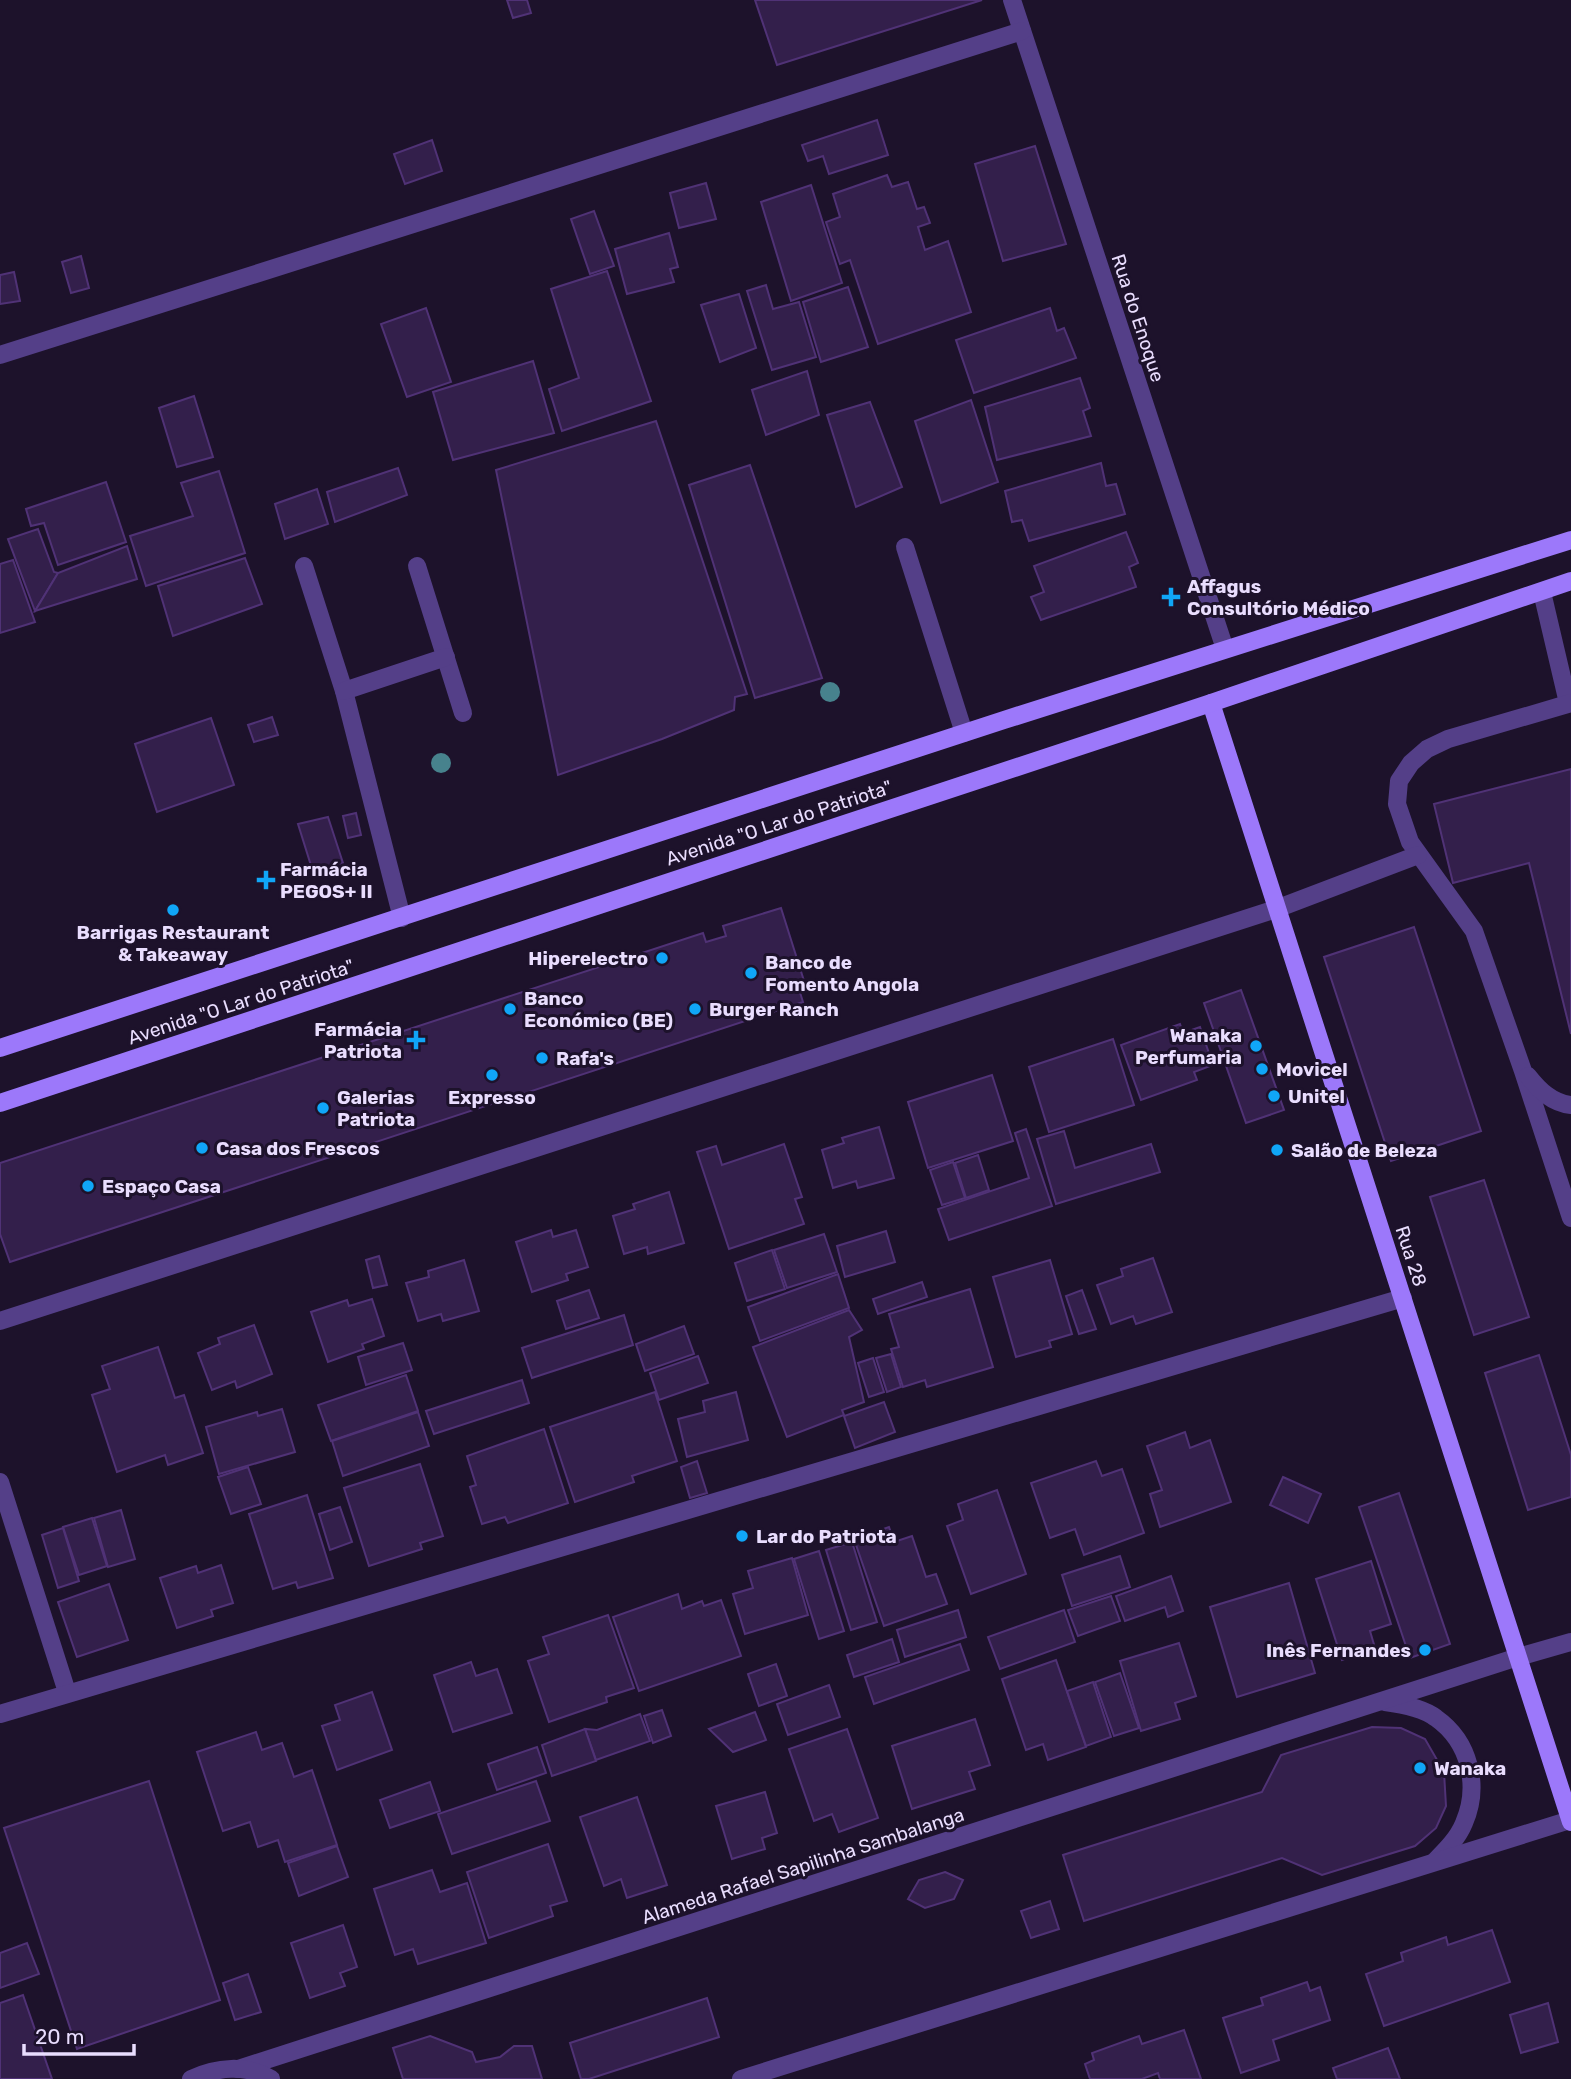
<svg xmlns="http://www.w3.org/2000/svg" width="1571" height="2079" font-family="Rubik,sans-serif">
  <style>
    .building { fill: #331f4b; stroke: #503276; stroke-width: 2 }
    .lines { fill: none; stroke-linecap: round; stroke-linejoin: round }
    .lane { stroke: #543f88; stroke-width: 18 }
    .street { stroke: #543f88; stroke-width: 18 }
    .secondary { stroke: #9c78fa; stroke-width: 18 }
    .tree { fill: #47828d }
    .poi-dot { fill: #10a6f7; stroke: #1d122b; stroke-width: 2.5 }
    .labels { text-anchor: middle; dominant-baseline: central; stroke-width: 6; stroke-linejoin: round; paint-order: stroke }
    .street-label { font-size: 19px; fill: #e9ddfe; stroke: #1d122b }
    .poi-label { font-size: 19px; font-weight: bold; fill: #e9ddfe; stroke: #1d122b; text-anchor: start }
  </style>
  <rect width="100%" height="100%" fill="#1d122b"/>
  <g class="building">
    <path d="M 507,0 L 527,0 L 531,13 L 513,18 Z"/>
    <path d="M 755,0 L 982,0 L 777,65 Z"/>
    <path d="M 877,120 L 888,155 L 829,174 L 823,156 L 808,161 L 802,145 Z"/>
    <path d="M 432,140 L 442,171 L 405,184 L 394,154 Z"/>
    <path d="M 1035,146 L 1066,244 L 1003,261 L 975,164 Z"/>
    <path d="M 887,175 L 892,187 L 908,182 L 917,209 L 924,207 L 930,223 L 918,227 L 925,250 L 948,241 L 971,312 L 878,344 L 850,260 L 840,264 L 826,222 L 840,217 L 833,194 Z"/>
    <path d="M 706,183 L 716,219 L 679,228 L 670,193 Z"/>
    <path d="M 811,185 L 842,283 L 791,301 L 761,202 Z"/>
    <path d="M 594,211 L 614,266 L 590,274 L 571,219 Z"/>
    <path d="M 669,233 L 678,267 L 670,269 L 674,282 L 627,294 L 615,249 Z"/>
    <path d="M 81,256 L 89,288 L 71,293 L 62,262 Z"/>
    <path d="M 607,271 L 651,401 L 562,431 L 549,389 L 579,378 L 551,289 Z"/>
    <path d="M 14,272 L 20,301 L 0,304 L 0,275 Z"/>
    <path d="M 766,285 L 773,309 L 799,302 L 816,357 L 772,370 L 747,291 Z"/>
    <path d="M 848,287 L 868,347 L 821,362 L 803,302 Z"/>
    <path d="M 739,294 L 756,348 L 720,362 L 701,305 Z"/>
    <path d="M 426,308 L 451,382 L 407,397 L 381,324 Z"/>
    <path d="M 1050,308 L 1057,331 L 1064,328 L 1076,358 L 974,393 L 956,340 Z"/>
    <path d="M 533,361 L 554,433 L 453,460 L 433,392 Z"/>
    <path d="M 807,371 L 819,415 L 766,435 L 752,390 Z"/>
    <path d="M 1080,378 L 1090,408 L 1083,411 L 1091,436 L 997,460 L 985,407 Z"/>
    <path d="M 194,396 L 213,457 L 177,467 L 159,408 Z"/>
    <path d="M 971,400 L 998,482 L 941,503 L 915,421 Z"/>
    <path d="M 870,402 L 902,487 L 856,507 L 827,415 Z"/>
    <path d="M 656,421 L 747,694 L 735,697 L 734,710 L 662,739 L 558,775 L 496,470 Z"/>
    <path d="M 1101,463 L 1106,486 L 1116,484 L 1125,514 L 1029,541 L 1022,520 L 1012,522 L 1005,491 Z"/>
    <path d="M 750,465 L 822,678 L 755,698 L 689,485 Z"/>
    <path d="M 398,468 L 407,495 L 335,522 L 327,492 Z"/>
    <path d="M 219,471 L 245,553 L 146,586 L 130,536 L 193,516 L 181,483 Z"/>
    <path d="M 106,482 L 126,542 L 58,565 L 44,523 L 31,526 L 26,509 Z"/>
    <path d="M 317,489 L 328,524 L 285,539 L 275,504 Z"/>
    <path d="M 38,529 L 54,572 L 58,573 L 35,611 L 8,539 Z"/>
    <path d="M 1126,532 L 1138,563 L 1129,567 L 1136,587 L 1041,620 L 1031,597 L 1044,592 L 1034,566 Z"/>
    <path d="M 127,546 L 137,579 L 35,611 L 58,573 Z"/>
    <path d="M 245,558 L 262,604 L 173,636 L 158,586 Z"/>
    <path d="M 13,560 L 35,622 L 0,633 L 0,564 Z"/>
    <path d="M 272,717 L 278,735 L 254,742 L 248,725 Z"/>
    <path d="M 211,718 L 234,785 L 157,812 L 135,744 Z"/>
    <path d="M 1571,769 L 1571,1034 L 1529,863 L 1453,883 L 1434,804 Z"/>
    <path d="M 356,813 L 361,835 L 348,838 L 343,816 Z"/>
    <path d="M 328,817 L 343,863 L 313,872 L 298,824 Z"/>
    <path d="M 781,908 L 805,984 L 798,986 L 803,1002 L 10,1262 L 0,1234 L 0,1163 L 703,933 L 706,942 L 726,936 L 723,926 Z"/>
    <path d="M 1414,927 L 1481,1131 L 1391,1161 L 1324,957 Z"/>
    <path d="M 1241,990 L 1284,1110 L 1246,1123 L 1204,1003 Z"/>
    <path d="M 1180,1024 L 1183,1033 L 1200,1027 L 1213,1065 L 1194,1072 L 1197,1080 L 1141,1100 L 1121,1045 Z"/>
    <path d="M 1113,1039 L 1134,1105 L 1049,1132 L 1029,1067 Z"/>
    <path d="M 992,1075 L 1013,1141 L 928,1168 L 908,1102 Z"/>
    <path d="M 879,1127 L 894,1178 L 858,1188 L 856,1181 L 833,1188 L 822,1150 L 844,1143 L 842,1138 Z"/>
    <path d="M 1026,1129 L 1052,1206 L 949,1240 L 938,1209 L 1029,1178 L 1015,1133 Z"/>
    <path d="M 1064,1131 L 1075,1168 L 1151,1144 L 1160,1172 L 1056,1204 L 1037,1139 Z"/>
    <path d="M 784,1144 L 802,1197 L 795,1199 L 804,1224 L 729,1249 L 697,1152 L 716,1146 L 722,1165 Z"/>
    <path d="M 978,1155 L 989,1190 L 966,1198 L 955,1163 Z"/>
    <path d="M 953,1162 L 965,1198 L 942,1205 L 930,1170 Z"/>
    <path d="M 1484,1180 L 1529,1317 L 1474,1335 L 1430,1197 Z"/>
    <path d="M 669,1192 L 684,1243 L 648,1254 L 647,1247 L 624,1254 L 613,1216 L 635,1209 L 633,1204 Z"/>
    <path d="M 551,1230 L 553,1237 L 576,1230 L 588,1267 L 566,1274 L 568,1280 L 532,1292 L 516,1242 Z"/>
    <path d="M 886,1231 L 895,1262 L 845,1277 L 837,1246 Z"/>
    <path d="M 824,1234 L 837,1272 L 787,1288 L 774,1250 Z"/>
    <path d="M 772,1250 L 785,1289 L 747,1301 L 735,1263 Z"/>
    <path d="M 379,1256 L 387,1285 L 373,1288 L 366,1260 Z"/>
    <path d="M 1153,1258 L 1172,1312 L 1136,1324 L 1133,1316 L 1111,1324 L 1097,1285 L 1123,1276 L 1121,1269 Z"/>
    <path d="M 464,1260 L 479,1311 L 443,1321 L 441,1314 L 418,1321 L 406,1283 L 429,1277 L 428,1271 Z"/>
    <path d="M 1050,1260 L 1072,1334 L 1049,1341 L 1051,1347 L 1016,1357 L 993,1277 Z"/>
    <path d="M 838,1274 L 849,1308 L 760,1341 L 748,1307 Z"/>
    <path d="M 922,1282 L 927,1297 L 878,1314 L 873,1299 Z"/>
    <path d="M 970,1289 L 993,1367 L 927,1387 L 925,1380 L 903,1387 L 891,1349 L 899,1347 L 889,1314 Z"/>
    <path d="M 589,1290 L 599,1318 L 566,1329 L 557,1301 Z"/>
    <path d="M 1082,1290 L 1096,1329 L 1079,1334 L 1066,1296 Z"/>
    <path d="M 372,1299 L 384,1336 L 362,1344 L 364,1349 L 328,1362 L 311,1312 L 347,1300 L 349,1306 Z"/>
    <path d="M 849,1310 L 862,1330 L 849,1337 L 864,1402 L 842,1410 L 844,1415 L 787,1437 L 753,1347 Z"/>
    <path d="M 624,1315 L 633,1345 L 532,1378 L 522,1348 Z"/>
    <path d="M 254,1325 L 272,1374 L 237,1388 L 235,1381 L 212,1390 L 198,1353 L 220,1344 L 218,1338 Z"/>
    <path d="M 684,1326 L 694,1354 L 645,1371 L 636,1344 Z"/>
    <path d="M 403,1343 L 412,1370 L 366,1385 L 358,1357 Z"/>
    <path d="M 158,1347 L 175,1398 L 184,1395 L 203,1453 L 168,1465 L 165,1455 L 117,1472 L 92,1395 L 110,1389 L 102,1366 Z"/>
    <path d="M 891,1354 L 901,1387 L 887,1392 L 876,1358 Z"/>
    <path d="M 1539,1355 L 1571,1455 L 1571,1497 L 1528,1510 L 1485,1373 Z"/>
    <path d="M 698,1356 L 708,1383 L 659,1400 L 650,1373 Z"/>
    <path d="M 873,1358 L 884,1392 L 869,1397 L 858,1363 Z"/>
    <path d="M 406,1375 L 418,1411 L 331,1441 L 318,1405 Z"/>
    <path d="M 522,1380 L 529,1403 L 434,1434 L 426,1411 Z"/>
    <path d="M 655,1392 L 677,1461 L 632,1476 L 634,1482 L 575,1502 L 550,1427 Z"/>
    <path d="M 736,1392 L 748,1440 L 687,1457 L 678,1419 L 705,1412 L 703,1401 Z"/>
    <path d="M 884,1402 L 895,1432 L 855,1448 L 844,1416 Z"/>
    <path d="M 282,1409 L 295,1452 L 219,1474 L 206,1427 L 257,1412 L 258,1416 Z"/>
    <path d="M 418,1412 L 429,1446 L 343,1476 L 332,1441 Z"/>
    <path d="M 544,1429 L 568,1503 L 508,1523 L 505,1517 L 482,1524 L 470,1487 L 476,1485 L 467,1456 Z"/>
    <path d="M 1185,1432 L 1190,1448 L 1210,1440 L 1231,1502 L 1160,1527 L 1150,1494 L 1162,1490 L 1147,1446 Z"/>
    <path d="M 697,1461 L 707,1493 L 690,1498 L 681,1467 Z"/>
    <path d="M 1096,1461 L 1102,1476 L 1122,1469 L 1144,1533 L 1084,1555 L 1075,1529 L 1050,1538 L 1031,1483 Z"/>
    <path d="M 420,1464 L 443,1536 L 420,1543 L 422,1549 L 369,1566 L 344,1488 Z"/>
    <path d="M 248,1467 L 261,1504 L 231,1514 L 218,1477 Z"/>
    <path d="M 1283,1477 L 1321,1494 L 1308,1523 L 1270,1505 Z"/>
    <path d="M 997,1490 L 1026,1574 L 971,1594 L 947,1526 L 963,1520 L 958,1504 Z"/>
    <path d="M 1399,1493 L 1450,1644 L 1410,1658 L 1359,1507 Z"/>
    <path d="M 307,1495 L 333,1578 L 298,1588 L 296,1582 L 273,1589 L 249,1514 Z"/>
    <path d="M 340,1507 L 352,1542 L 330,1550 L 319,1514 Z"/>
    <path d="M 121,1510 L 135,1559 L 108,1567 L 94,1518 Z"/>
    <path d="M 92,1518 L 107,1566 L 79,1575 L 63,1527 Z"/>
    <path d="M 889,1527 L 894,1542 L 912,1536 L 926,1577 L 936,1574 L 947,1604 L 884,1626 L 854,1539 Z"/>
    <path d="M 63,1528 L 79,1581 L 58,1588 L 42,1535 Z"/>
    <path d="M 852,1542 L 877,1622 L 851,1630 L 826,1550 Z"/>
    <path d="M 819,1551 L 844,1631 L 819,1639 L 794,1559 Z"/>
    <path d="M 1120,1556 L 1130,1587 L 1072,1606 L 1062,1575 Z"/>
    <path d="M 792,1558 L 808,1615 L 745,1634 L 733,1594 L 753,1588 L 748,1571 Z"/>
    <path d="M 1371,1561 L 1391,1624 L 1370,1631 L 1375,1648 L 1342,1660 L 1316,1579 Z"/>
    <path d="M 221,1565 L 233,1603 L 211,1610 L 213,1616 L 177,1628 L 160,1578 L 196,1566 L 198,1573 Z"/>
    <path d="M 1171,1576 L 1183,1611 L 1168,1617 L 1165,1607 L 1125,1621 L 1116,1596 Z"/>
    <path d="M 1289,1583 L 1315,1673 L 1237,1697 L 1210,1607 Z"/>
    <path d="M 109,1584 L 128,1640 L 77,1657 L 58,1602 Z"/>
    <path d="M 678,1594 L 682,1609 L 702,1601 L 704,1606 L 721,1600 L 741,1656 L 639,1691 L 613,1617 Z"/>
    <path d="M 1111,1596 L 1120,1621 L 1078,1636 L 1068,1610 Z"/>
    <path d="M 958,1610 L 966,1637 L 905,1657 L 897,1630 Z"/>
    <path d="M 1064,1610 L 1075,1642 L 1000,1669 L 988,1637 Z"/>
    <path d="M 608,1615 L 634,1688 L 606,1697 L 607,1702 L 549,1722 L 528,1661 L 549,1654 L 543,1637 Z"/>
    <path d="M 892,1639 L 899,1662 L 854,1677 L 847,1655 Z"/>
    <path d="M 1179,1643 L 1196,1696 L 1175,1703 L 1180,1719 L 1141,1731 L 1120,1661 Z"/>
    <path d="M 960,1644 L 969,1670 L 874,1704 L 865,1677 Z"/>
    <path d="M 1056,1660 L 1086,1747 L 1048,1760 L 1043,1744 L 1026,1750 L 1002,1679 Z"/>
    <path d="M 471,1662 L 476,1676 L 497,1669 L 512,1713 L 453,1732 L 434,1675 Z"/>
    <path d="M 776,1664 L 787,1696 L 759,1706 L 748,1674 Z"/>
    <path d="M 1120,1673 L 1139,1728 L 1114,1736 L 1095,1682 Z"/>
    <path d="M 1093,1682 L 1111,1737 L 1086,1746 L 1067,1691 Z"/>
    <path d="M 829,1685 L 840,1717 L 788,1735 L 777,1704 Z"/>
    <path d="M 372,1692 L 392,1750 L 337,1770 L 322,1726 L 340,1720 L 335,1705 Z"/>
    <path d="M 662,1710 L 671,1736 L 653,1743 L 644,1716 Z"/>
    <path d="M 755,1712 L 766,1740 L 733,1752 L 709,1729 Z"/>
    <path d="M 640,1714 L 650,1741 L 596,1760 L 585,1729 L 597,1730 Z"/>
    <path d="M 975,1719 L 990,1765 L 969,1772 L 975,1789 L 912,1809 L 892,1746 Z"/>
    <path d="M 1372,1727 L 1401,1728 L 1425,1739 L 1444,1772 L 1446,1806 L 1436,1828 L 1415,1846 L 1322,1875 L 1282,1858 L 1084,1921 L 1063,1855 L 1262,1792 L 1281,1755 Z"/>
    <path d="M 585,1729 L 596,1761 L 552,1776 L 542,1745 Z"/>
    <path d="M 847,1729 L 878,1818 L 839,1832 L 832,1814 L 814,1821 L 789,1749 Z"/>
    <path d="M 256,1732 L 262,1750 L 282,1743 L 294,1777 L 312,1770 L 337,1845 L 285,1862 L 278,1840 L 258,1847 L 250,1822 L 223,1831 L 197,1752 Z"/>
    <path d="M 537,1747 L 546,1773 L 497,1790 L 488,1764 Z"/>
    <path d="M 149,1781 L 220,2000 L 77,2049 L 4,1828 Z"/>
    <path d="M 536,1781 L 550,1821 L 452,1854 L 438,1814 Z"/>
    <path d="M 430,1782 L 440,1811 L 390,1828 L 380,1800 Z"/>
    <path d="M 765,1792 L 777,1833 L 762,1838 L 765,1849 L 732,1859 L 716,1806 Z"/>
    <path d="M 637,1797 L 667,1885 L 627,1898 L 621,1879 L 604,1886 L 580,1817 Z"/>
    <path d="M 548,1844 L 567,1901 L 550,1906 L 553,1916 L 489,1938 L 467,1872 Z"/>
    <path d="M 337,1846 L 348,1877 L 299,1896 L 288,1863 Z"/>
    <path d="M 432,1870 L 440,1892 L 467,1883 L 486,1943 L 418,1964 L 413,1949 L 395,1955 L 374,1889 Z"/>
    <path d="M 945,1872 L 963,1880 L 954,1899 L 925,1908 L 908,1899 L 919,1880 Z"/>
    <path d="M 1050,1901 L 1059,1929 L 1031,1938 L 1021,1911 Z"/>
    <path d="M 343,1925 L 357,1967 L 340,1973 L 345,1986 L 310,1998 L 291,1943 Z"/>
    <path d="M 1492,1930 L 1510,1982 L 1384,2026 L 1366,1974 L 1403,1961 L 1401,1953 L 1446,1937 L 1448,1945 Z"/>
    <path d="M 27,1943 L 39,1974 L 0,1988 L 0,1953 Z"/>
    <path d="M 248,1974 L 261,2012 L 235,2020 L 223,1983 Z"/>
    <path d="M 1307,1982 L 1310,1991 L 1320,1987 L 1330,2020 L 1273,2040 L 1279,2060 L 1241,2073 L 1223,2018 L 1263,2005 L 1261,1998 Z"/>
    <path d="M 23,1995 L 52,2079 L 0,2079 L 0,2003 Z"/>
    <path d="M 707,1998 L 719,2037 L 589,2079 L 581,2079 L 570,2043 Z"/>
    <path d="M 1548,2003 L 1558,2042 L 1521,2053 L 1510,2015 Z"/>
    <path d="M 1184,2030 L 1201,2079 L 1160,2079 L 1158,2073 L 1142,2079 L 1090,2079 L 1085,2064 L 1094,2060 L 1092,2053 L 1139,2036 L 1142,2044 Z"/>
    <path d="M 430,2036 L 472,2052 L 476,2062 L 500,2057 L 514,2046 L 532,2046 L 542,2079 L 403,2079 L 393,2048 Z"/>
    <path d="M 1388,2048 L 1400,2079 L 1337,2079 L 1333,2068 Z"/>
  </g>
  <g class="lines">
    <g class="lane">
      <path d="M 905,547 L 964,733"/>
      <path d="M 304,566 L 344,691 L 402,918"/>
      <path d="M 417,566 L 463,713"/>
      <path d="M 1542,592 L 1568,703"/>
      <path d="M 344,691 L 446,657"/>
      <path d="M 1571,703 L 1448,739 L 1427,749 L 1411,763 L 1399,781 L 1397,804 L 1410,842 L 1474,931 L 1523,1071 L 1571,1218"/>
      <path d="M 1276,909 L 1418,855"/>
      <path d="M 1528,1076 C 1539,1090 1552,1103 1571,1105"/>
      <path d="M 1518,1657 L 1571,1642"/>
    </g>
    <g class="street">
      <path d="M 1012,0 L 1225,649"/>
      <path d="M 0,355 L 1022,31"/>
      <path d="M 0,1321 L 1276,909"/>
      <path d="M 0,1482 L 67,1692"/>
      <path d="M 1385,1702 C 1401,1704 1423,1708 1436,1718 C 1470,1742 1480,1786 1464,1823 C 1458,1838 1446,1850 1435,1861"/>
      <path d="M 0,1714 L 1403,1298"/>
      <path d="M 238,2069 L 1518,1657"/>
      <path d="M 191,2079 C 216,2067 247,2064 271,2079"/>
      <path d="M 741,2079 L 1570,1820"/>
    </g>
    <g class="secondary">
      <path d="M 1211,703 L 1571,1822"/>
      <path d="M 0,1048 L 1004,720 L 1571,540"/>
      <path d="M 0,1103 L 1211,703 L 1571,581"/>
    </g>
  </g>
  <g class="tree">
    <circle cx="830" cy="692" r="10"/>
    <circle cx="441" cy="763" r="10"/>
  </g>
  <g class="poi-dot">
    <path d="M1167.5 586.5h7v7h7v7h-7v7h-7v-7h-7v-7h7z"/>
    <path d="M262.5 869.5h7v7h7v7h-7v7h-7v-7h-7v-7h7z"/>
    <circle cx="173" cy="910" r="7"/>
    <circle cx="662" cy="958" r="7"/>
    <circle cx="751" cy="973" r="7"/>
    <circle cx="510" cy="1009" r="7"/>
    <circle cx="695" cy="1009" r="7"/>
    <path d="M412.5 1029.5h7v7h7v7h-7v7h-7v-7h-7v-7h7z"/>
    <circle cx="1256" cy="1046" r="7"/>
    <circle cx="542" cy="1058" r="7"/>
    <circle cx="1262" cy="1069" r="7"/>
    <circle cx="492" cy="1075" r="7"/>
    <circle cx="1274" cy="1096" r="7"/>
    <circle cx="323" cy="1108" r="7"/>
    <circle cx="202" cy="1148" r="7"/>
    <circle cx="1277" cy="1150" r="7"/>
    <circle cx="88" cy="1186" r="7"/>
    <circle cx="742" cy="1536" r="7"/>
    <circle cx="1425" cy="1650" r="7"/>
    <circle cx="1420" cy="1768" r="7"/>
  </g>
  <g class="labels">
    <g class="street-label">
      <text transform="translate(1138 318) rotate(72)">Rua do Enoque</text>
      <text transform="translate(779 823) rotate(-18)">Avenida "O Lar do Patriota"</text>
      <text transform="translate(241 1002) rotate(-18)">Avenida "O Lar do Patriota"</text>
      <text transform="translate(1411 1256) rotate(72)">Rua 28</text>
      <text transform="translate(803 1866) rotate(-18)">Alameda Rafael Sapilinha Sambalanga</text>
    </g>
    <g class="poi-label">
      <text x="1187" y="586">Affagus<tspan x="1187" dy="22">Consultório Médico</tspan></text>
      <text x="280" y="869">Farmácia<tspan x="280" dy="22">PEGOS+ II</tspan></text>
      <text x="173" y="932" text-anchor="middle">Barrigas Restaurant<tspan x="173" dy="22">&amp; Takeaway</tspan></text>
      <text x="648" y="958" text-anchor="end">Hiperelectro</text>
      <text x="765" y="962">Banco de<tspan x="765" dy="22">Fomento Angola</tspan></text>
      <text x="524" y="998">Banco<tspan x="524" dy="22">Económico (BE)</tspan></text>
      <text x="709" y="1009">Burger Ranch</text>
      <text x="402" y="1029" text-anchor="end">Farmácia<tspan x="402" dy="22">Patriota</tspan></text>
      <text x="1242" y="1035" text-anchor="end">Wanaka<tspan x="1242" dy="22">Perfumaria</tspan></text>
      <text x="556" y="1058">Rafa's</text>
      <text x="1276" y="1069">Movicel</text>
      <text x="1288" y="1096">Unitel</text>
      <text x="337" y="1097">Galerias<tspan x="337" dy="22">Patriota</tspan></text>
      <text x="492" y="1097" text-anchor="middle">Expresso</text>
      <text x="216" y="1148">Casa dos Frescos</text>
      <text x="1291" y="1150">Salão de Beleza</text>
      <text x="102" y="1186">Espaço Casa</text>
      <text x="756" y="1536">Lar do Patriota</text>
      <text x="1411" y="1650" text-anchor="end">Inês Fernandes</text>
      <text x="1434" y="1768">Wanaka</text>
    </g>
  </g>
  <path d="M24 2044v10h110v-10" fill="none" stroke="#e9ddfe" stroke-width="3.5"/>
  <text x="35" y="2044" font-size="21" fill="#e9ddfe" stroke="#1d122b" stroke-width="5" paint-order="stroke">20 m</text>
</svg>
